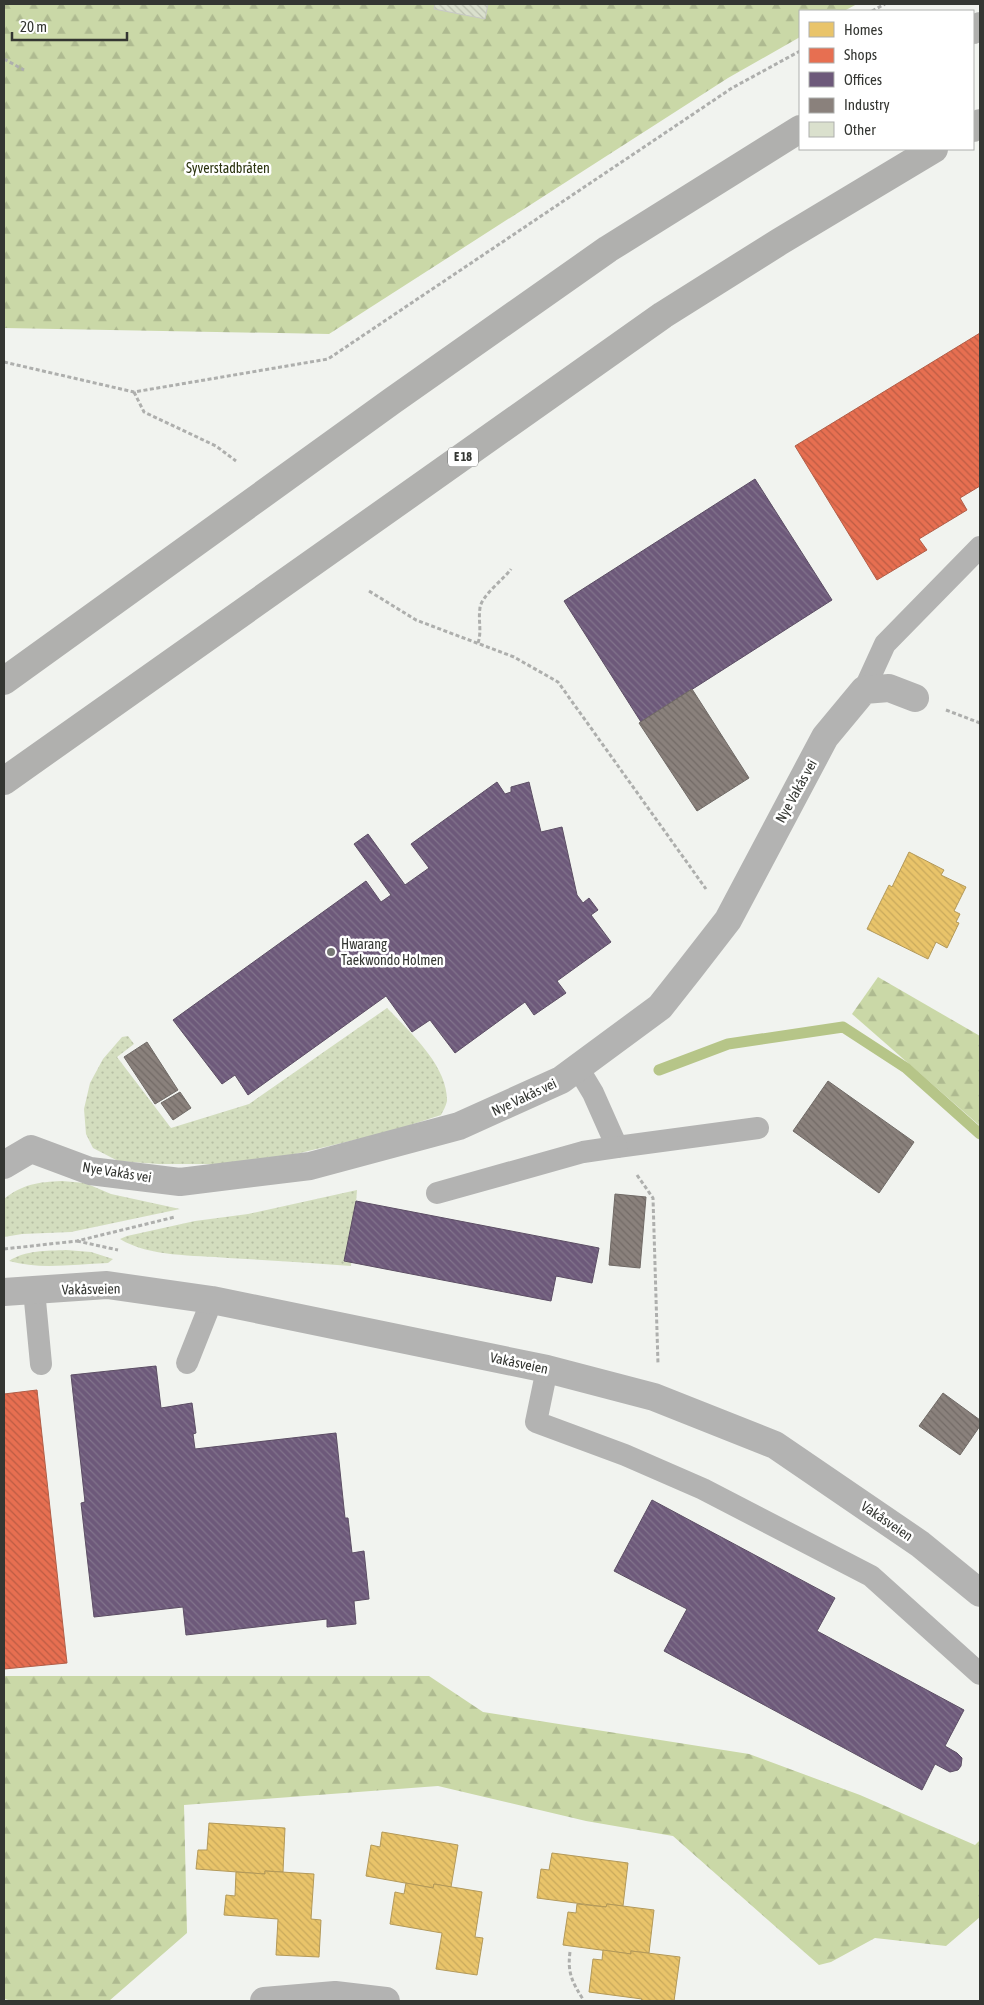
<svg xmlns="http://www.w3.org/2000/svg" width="984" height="2005" font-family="'Asap Condensed',sans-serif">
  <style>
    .grass { fill: url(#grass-dots) }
    .forest { fill: url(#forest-firs) }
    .homes { fill: url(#homes-back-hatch); stroke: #b39959 }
    .shops { fill: url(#shops-back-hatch); stroke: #b15e48 }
    .offices { fill: url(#offices-back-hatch); stroke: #5c4e64 }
    .industry { fill: url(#industry-back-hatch); stroke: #706a66 }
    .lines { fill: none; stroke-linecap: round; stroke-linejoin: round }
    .stream { stroke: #b6c588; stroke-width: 11 }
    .building { fill: url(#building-back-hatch); stroke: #c8c9c6 }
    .path { stroke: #aeafad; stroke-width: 3; stroke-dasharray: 4 2.5; stroke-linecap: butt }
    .lane { stroke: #b3b3b2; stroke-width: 22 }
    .street { stroke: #b3b3b2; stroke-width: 28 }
    .highway { stroke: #b0b0ae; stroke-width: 28 }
    .poi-dot { fill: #767874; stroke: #fff; stroke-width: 2 }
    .labels { text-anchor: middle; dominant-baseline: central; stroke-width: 5; stroke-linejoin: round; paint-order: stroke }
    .shield { fill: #fff; stroke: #717270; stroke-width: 1 }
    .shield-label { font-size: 12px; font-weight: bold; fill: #343632 }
    .park-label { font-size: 14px; fill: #2a330e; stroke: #fff }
    .street-label { font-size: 14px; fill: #343632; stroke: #fff }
    .poi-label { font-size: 14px; fill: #343632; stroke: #fff; text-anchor: start }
  </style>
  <defs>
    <pattern id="grass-dots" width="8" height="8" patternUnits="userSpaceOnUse" patternTransform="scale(1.25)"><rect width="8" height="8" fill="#d3ddbe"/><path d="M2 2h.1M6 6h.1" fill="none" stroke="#b6bea4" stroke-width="1.8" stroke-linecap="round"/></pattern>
    <pattern id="forest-firs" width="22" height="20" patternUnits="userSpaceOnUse" patternTransform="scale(1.25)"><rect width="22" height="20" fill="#cad8a7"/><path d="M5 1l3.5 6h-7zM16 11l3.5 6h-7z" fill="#aeba90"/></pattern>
    <pattern id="homes-back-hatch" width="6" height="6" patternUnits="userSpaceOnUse" patternTransform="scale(1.25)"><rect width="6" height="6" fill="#e9c46a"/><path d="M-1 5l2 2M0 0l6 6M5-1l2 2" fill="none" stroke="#c8a95c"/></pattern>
    <pattern id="shops-back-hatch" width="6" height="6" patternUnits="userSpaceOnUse" patternTransform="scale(1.25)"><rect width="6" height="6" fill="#e76f51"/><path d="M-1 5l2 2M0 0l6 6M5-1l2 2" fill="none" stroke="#bc5c44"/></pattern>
    <pattern id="offices-back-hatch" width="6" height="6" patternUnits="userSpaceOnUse" patternTransform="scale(1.25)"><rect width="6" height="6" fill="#6d597a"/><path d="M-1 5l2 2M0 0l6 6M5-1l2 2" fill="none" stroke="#82748c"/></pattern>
    <pattern id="industry-back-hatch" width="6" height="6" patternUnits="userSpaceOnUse" patternTransform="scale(1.25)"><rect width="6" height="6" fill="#8a817c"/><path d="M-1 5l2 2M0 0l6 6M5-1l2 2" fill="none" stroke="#726a66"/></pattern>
    <pattern id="building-back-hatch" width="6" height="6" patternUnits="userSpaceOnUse" patternTransform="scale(1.25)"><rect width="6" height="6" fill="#dae0cd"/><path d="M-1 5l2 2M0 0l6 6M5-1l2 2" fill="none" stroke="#bcc1b0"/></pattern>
  </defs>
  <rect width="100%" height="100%" fill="#f1f3ef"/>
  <g class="grass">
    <path d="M 387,1008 C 409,1031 448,1066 447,1101 C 446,1106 443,1111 441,1115 L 392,1131 L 279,1158 L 226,1164 L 159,1164 L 118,1161 L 93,1148 L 86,1134 L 84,1109 L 90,1083 L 103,1059 L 122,1037 L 128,1036 L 134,1044 L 117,1057 L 171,1128 L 249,1104 Z"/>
    <path d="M 62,1181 L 85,1183 L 111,1194 L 180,1209 L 71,1232 L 22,1234 L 4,1237 L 4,1199 C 23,1184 38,1182 62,1181 Z"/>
    <path d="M 357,1190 L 351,1266 C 310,1263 269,1260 228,1258 C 195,1255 149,1257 120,1239 L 127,1236 L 195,1221 L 248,1214 Z"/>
    <path d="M 66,1250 L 91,1252 L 113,1259 L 108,1263 C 75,1264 40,1270 9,1261 C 25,1250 47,1251 66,1250 Z"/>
  </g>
  <g class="forest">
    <path d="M 4,4 L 857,4 L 844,11 L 800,11 L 800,37 L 728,78 L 329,334 L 4,328 Z"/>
    <path d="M 878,977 L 980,1036 L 980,1126 L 852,1014 Z"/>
    <path d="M 4,1676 L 429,1676 L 483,1712 L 749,1754 L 860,1795 L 975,1845 L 980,1840 L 980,1917 L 946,1946 L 875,1938 L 831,1962 L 819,1965 L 673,1836 L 586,1821 L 438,1786 L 184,1805 L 187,1933 L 109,2001 L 13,2001 L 4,1999 Z"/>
  </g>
  <g class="homes">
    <path d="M 909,852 L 944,870 L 941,875 L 966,887 L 954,911 L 960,914 L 956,922 L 959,923 L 947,948 L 936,942 L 928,959 L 867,929 L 889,885 L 892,887 Z"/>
    <path d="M 209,1823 L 285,1828 L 283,1872 L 265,1871 L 265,1874 L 196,1869 L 198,1850 L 207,1850 Z"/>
    <path d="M 382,1832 L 458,1845 L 451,1887 L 434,1884 L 433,1888 L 366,1876 L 371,1845 L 380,1847 Z"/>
    <path d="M 552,1853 L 628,1863 L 623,1906 L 607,1904 L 606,1907 L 537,1898 L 541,1869 L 549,1870 Z"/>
    <path d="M 265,1871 L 314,1874 L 311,1919 L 321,1920 L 319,1957 L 276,1955 L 278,1919 L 224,1915 L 226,1895 L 235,1896 L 236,1872 L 265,1874 Z"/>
    <path d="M 406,1883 L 433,1888 L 434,1884 L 482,1892 L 475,1937 L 483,1938 L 477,1975 L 436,1969 L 442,1933 L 390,1924 L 395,1892 L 404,1894 Z"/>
    <path d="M 577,1904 L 606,1907 L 607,1904 L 654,1910 L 649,1953 L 631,1951 L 631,1954 L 563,1945 L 568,1912 L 576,1913 Z"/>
    <path d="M 603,1950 L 631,1954 L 631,1951 L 680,1957 L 674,2001 L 641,2001 L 642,1999 L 589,1992 L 593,1959 L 602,1960 Z"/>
  </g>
  <g class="shops">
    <path d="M 980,333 L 980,486 L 960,498 L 967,510 L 919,539 L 927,550 L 877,580 L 795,446 Z"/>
    <path d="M 37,1390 L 67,1663 L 4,1669 L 4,1394 Z"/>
  </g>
  <g class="offices">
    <path d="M 755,479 L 832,600 L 641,722 L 564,601 Z"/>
    <path d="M 497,782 L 505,794 L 511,792 L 511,787 L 529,782 L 541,832 L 562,827 L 577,895 L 583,903 L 589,898 L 598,910 L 591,915 L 611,942 L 557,981 L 566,993 L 534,1015 L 525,1002 L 455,1053 L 430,1020 L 412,1032 L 386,996 L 248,1095 L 235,1075 L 222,1084 L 173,1020 L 366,881 L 381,902 L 391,895 L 354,844 L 368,834 L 405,885 L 429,868 L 411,844 Z"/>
    <path d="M 356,1201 L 599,1248 L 592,1283 L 556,1276 L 551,1301 L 344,1261 Z"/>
    <path d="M 156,1366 L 161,1408 L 192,1403 L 196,1433 L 193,1434 L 195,1449 L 336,1433 L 345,1518 L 348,1518 L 352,1553 L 364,1551 L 369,1599 L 354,1601 L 356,1624 L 327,1627 L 327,1619 L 186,1635 L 183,1607 L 94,1617 L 81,1503 L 85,1502 L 71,1375 Z"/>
    <path d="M 652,1500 L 835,1598 L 817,1631 L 964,1710 L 945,1746 L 957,1753 L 962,1758 L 961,1766 L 958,1770 L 950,1772 L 935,1764 L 922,1790 L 664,1651 L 687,1609 L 614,1571 Z"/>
  </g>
  <g class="industry">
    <path d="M 692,689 L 749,778 L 697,811 L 639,723 Z"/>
    <path d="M 147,1042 L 178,1090 L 155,1104 L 124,1057 Z"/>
    <path d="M 828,1081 L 914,1142 L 879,1193 L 793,1131 Z"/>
    <path d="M 180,1092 L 191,1108 L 173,1120 L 161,1103 Z"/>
    <path d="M 615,1194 L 646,1197 L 640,1268 L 609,1265 Z"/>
    <path d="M 943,1393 L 980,1420 L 980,1426 L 960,1455 L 919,1426 Z"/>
  </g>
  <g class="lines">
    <path class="stream" d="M 659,1070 L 728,1044 L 843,1027 L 906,1068 L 980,1134"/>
  </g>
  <path class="building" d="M 435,4 L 488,4 L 485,19 L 434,9 Z"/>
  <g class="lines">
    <g class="path">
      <path d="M 872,11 L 885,4"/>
      <path d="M 4,59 L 24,70"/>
      <path d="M 4,362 L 134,392 L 328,359 L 732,88 L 800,51"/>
      <path d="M 134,392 L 144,412 L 216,446 L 236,461"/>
      <path d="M 369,591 L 416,620 L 514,657 L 558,682 L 706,889"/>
      <path d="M 478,643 C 482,631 478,621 480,608 C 481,596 504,579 511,569"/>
      <path d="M 946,710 L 980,723"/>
      <path d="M 637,1175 L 653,1198 L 658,1364"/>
      <path d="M 77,1241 L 118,1250"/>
      <path d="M 4,1249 L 77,1241 L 175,1217"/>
      <path d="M 570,1952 C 567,1974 573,1983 584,2001"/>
    </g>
    <g class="lane">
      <path d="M 864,690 L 885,644 L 980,547"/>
      <path d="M 578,1068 L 593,1093 L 617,1147 L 758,1128"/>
      <path d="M 437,1193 L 583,1152 L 617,1147"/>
      <path d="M 34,1290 L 41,1364"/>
      <path d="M 187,1363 L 212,1300"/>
      <path d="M 547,1369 L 536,1422 L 625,1455 L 703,1489 L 871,1576 L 980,1674"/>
    </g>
    <g class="street">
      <path d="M 4,1165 L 31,1149 L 90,1171 L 180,1182 L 310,1166 L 459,1126 L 561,1080 L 660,1007 L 690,969 L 728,920 L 825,737 L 864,690 L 889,688 L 915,698"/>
      <path d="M 4,1292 L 107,1285 L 212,1300 L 547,1369 L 654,1397 L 775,1445 L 920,1544 L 980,1593"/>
      <path d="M 264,2001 L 335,1995 L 386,2001"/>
    </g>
    <g class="highway">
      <path d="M 973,30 L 980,26"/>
      <path d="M 973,128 L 980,123"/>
      <path d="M 4,681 L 392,401 L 608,249 L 800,129"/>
      <path d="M 4,781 L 663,315 L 779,242 L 934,149"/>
    </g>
  </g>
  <circle class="poi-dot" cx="331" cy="952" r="5"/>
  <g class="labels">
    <rect class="shield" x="448" y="447.5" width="30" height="19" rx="4"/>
    <g class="shield-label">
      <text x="463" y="457">E 18</text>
    </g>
    <g class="park-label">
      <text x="228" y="168">Syverstadbråten</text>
    </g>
    <g class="street-label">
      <text transform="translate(796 791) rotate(-61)">Nye Vakås vei</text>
      <text transform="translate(524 1097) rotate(-25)">Nye Vakås vei</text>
      <text transform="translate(117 1172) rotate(9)">Nye Vakås vei</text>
      <text transform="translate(91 1289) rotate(-1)">Vakåsveien</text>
      <text transform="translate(519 1363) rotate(12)">Vakåsveien</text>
      <text transform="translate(887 1521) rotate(34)">Vakåsveien</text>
    </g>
    <g class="poi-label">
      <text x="341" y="944">Hwarang<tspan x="341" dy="16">Taekwondo Holmen</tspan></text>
    </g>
  </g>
  <rect width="984" height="2005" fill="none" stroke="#343632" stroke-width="10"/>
  <rect x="799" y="10" width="175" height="140" fill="#ffffff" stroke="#aeafad"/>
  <rect x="809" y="22" width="25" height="15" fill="#e9c46a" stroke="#aeafad"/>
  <text x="844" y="35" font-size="15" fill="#343632">Homes</text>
  <rect x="809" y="48" width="25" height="15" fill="#e76f51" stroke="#aeafad"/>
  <text x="844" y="60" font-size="15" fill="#343632">Shops</text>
  <rect x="809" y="72" width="25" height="15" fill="#6d597a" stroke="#aeafad"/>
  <text x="844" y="85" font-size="15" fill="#343632">Offices</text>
  <rect x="809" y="98" width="25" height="15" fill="#8a817c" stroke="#aeafad"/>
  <text x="844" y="110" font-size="15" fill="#343632">Industry</text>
  <rect x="809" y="122" width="25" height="15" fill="#dae0cd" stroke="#aeafad"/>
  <text x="844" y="135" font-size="15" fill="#343632">Other</text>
  <path d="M12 32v8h115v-8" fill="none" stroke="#343632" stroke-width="2.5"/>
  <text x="20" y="32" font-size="15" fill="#343632" stroke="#ffffff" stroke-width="4" paint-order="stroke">20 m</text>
</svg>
